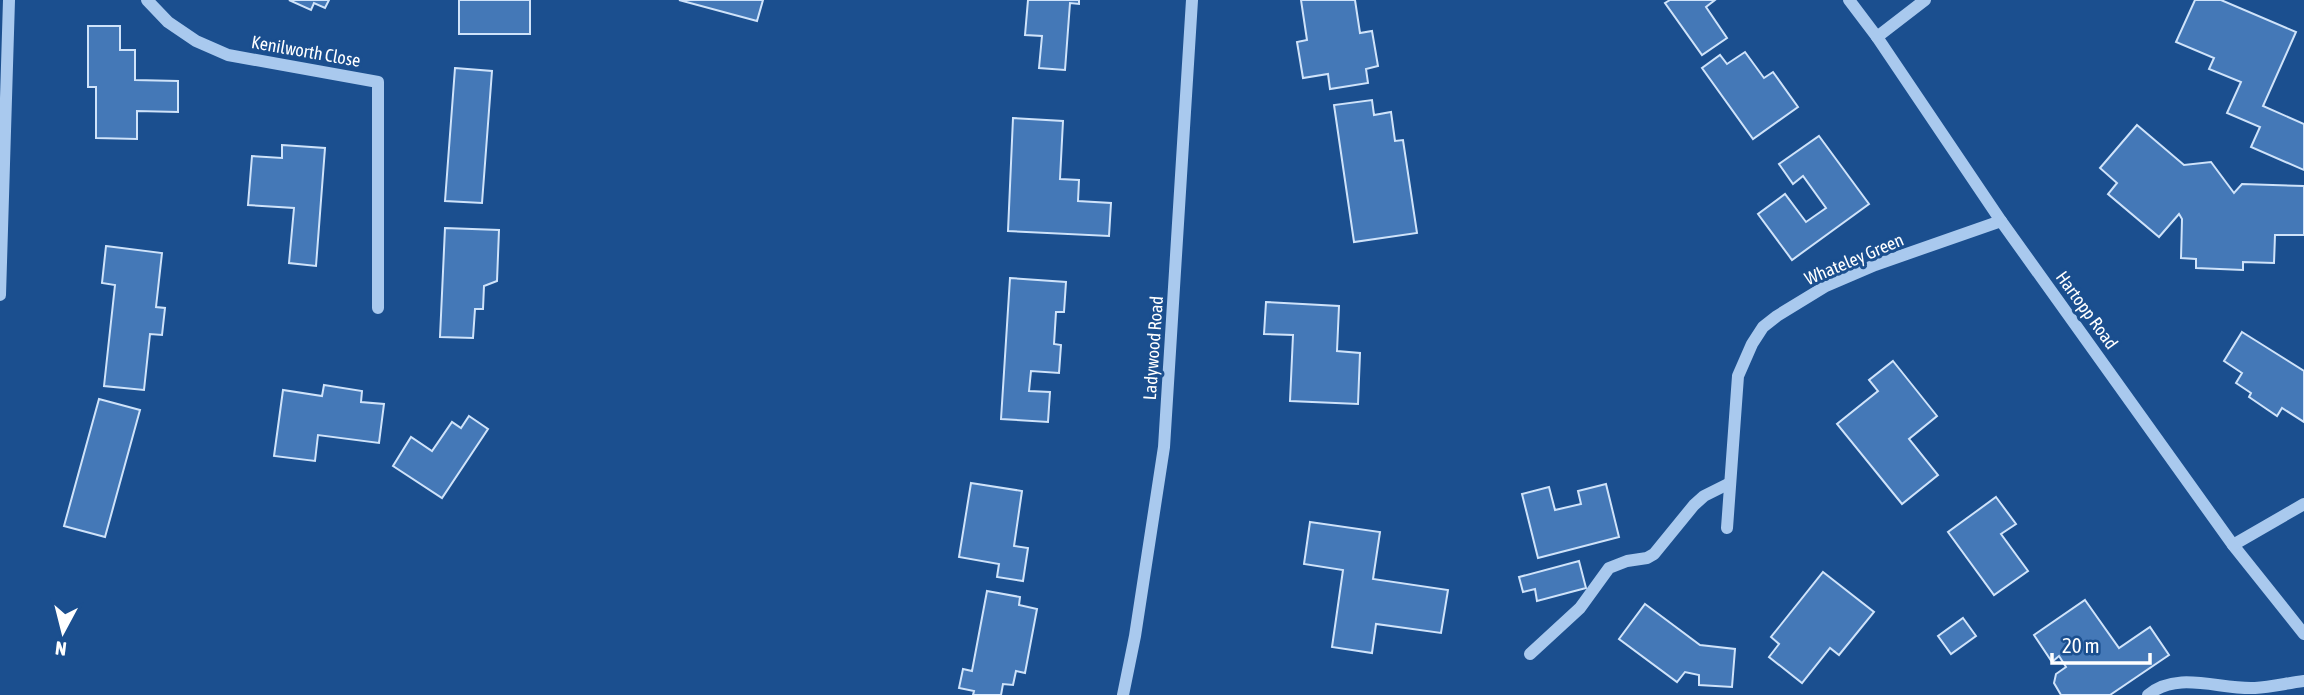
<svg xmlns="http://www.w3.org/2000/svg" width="2304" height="695" font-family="'Asap Condensed',sans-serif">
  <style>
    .building { fill: #4478b7; stroke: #cfe3fa; stroke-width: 2 }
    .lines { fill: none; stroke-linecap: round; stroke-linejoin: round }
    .minor { stroke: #a9c9ee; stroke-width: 12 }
    .labels { text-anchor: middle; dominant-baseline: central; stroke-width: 6; stroke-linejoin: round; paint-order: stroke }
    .street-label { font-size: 18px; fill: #fff; stroke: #1b4f8f }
  </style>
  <rect width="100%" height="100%" fill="#1b4f8f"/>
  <g class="building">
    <path d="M 289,0 L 329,0 L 325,8 L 314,3 L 311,10 Z"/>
    <rect x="459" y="0" width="71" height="34"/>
    <path d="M 679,0 L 763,0 L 757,21 Z"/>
    <path d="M 1028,0 L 1079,0 L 1079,4 L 1070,3 L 1065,70 L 1039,68 L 1042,36 L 1025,35 Z"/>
    <path d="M 1301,0 L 1355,0 L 1360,33 L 1372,31 L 1378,66 L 1366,69 L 1368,83 L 1330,89 L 1328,74 L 1303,78 L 1297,42 L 1307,40 Z"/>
    <path d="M 1670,0 L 1715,0 L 1706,7 L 1727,38 L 1702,55 L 1665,3 Z"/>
    <path d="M 2195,0 L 2221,0 L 2296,32 L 2263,106 L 2304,124 L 2304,170 L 2251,147 L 2260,127 L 2227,113 L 2241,82 L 2209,69 L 2214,58 L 2176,42 Z"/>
    <path d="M 88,26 L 120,26 L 120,50 L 135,50 L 135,80 L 178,81 L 178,112 L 137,111 L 137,139 L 96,138 L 96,87 L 88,87 Z"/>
    <path d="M 1745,52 L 1764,78 L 1773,72 L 1798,107 L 1753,139 L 1702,68 L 1720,55 L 1727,64 Z"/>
    <path d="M 455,68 L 492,71 L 482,203 L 445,201 Z"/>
    <path d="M 1372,100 L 1374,115 L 1391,112 L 1395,141 L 1403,140 L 1417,233 L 1354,242 L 1334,105 Z"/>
    <path d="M 1013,118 L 1063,121 L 1060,179 L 1079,180 L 1078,201 L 1111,203 L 1109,236 L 1008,231 Z"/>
    <path d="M 2137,125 L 2184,165 L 2211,162 L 2234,193 L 2242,184 L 2304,186 L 2304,235 L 2275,235 L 2274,263 L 2243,262 L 2243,270 L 2196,268 L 2196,259 L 2181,258 L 2182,219 L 2179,214 L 2159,237 L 2108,194 L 2117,183 L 2100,168 Z"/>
    <path d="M 1819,136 L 1869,204 L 1792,260 L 1758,214 L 1785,194 L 1806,222 L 1826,208 L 1803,176 L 1793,184 L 1779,164 Z"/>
    <path d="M 282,145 L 325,148 L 316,266 L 289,263 L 294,208 L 248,205 L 252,156 L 282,158 Z"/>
    <path d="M 445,228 L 499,230 L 497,281 L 484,286 L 483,309 L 475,309 L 473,338 L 440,337 Z"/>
    <path d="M 106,246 L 162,253 L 156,307 L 165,308 L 162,335 L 150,334 L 144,390 L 104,386 L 115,285 L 102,283 Z"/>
    <path d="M 1010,278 L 1066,282 L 1064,312 L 1056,312 L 1054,344 L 1061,345 L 1059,373 L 1031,371 L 1029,391 L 1050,392 L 1048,422 L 1001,419 Z"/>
    <path d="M 1266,302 L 1339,306 L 1337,351 L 1360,353 L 1358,404 L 1290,401 L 1293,335 L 1264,334 Z"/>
    <path d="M 2242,332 L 2304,371 L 2304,422 L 2282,408 L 2277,416 L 2249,397 L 2251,393 L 2236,383 L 2242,373 L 2224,361 Z"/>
    <path d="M 1893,361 L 1937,416 L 1909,439 L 1938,475 L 1902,504 L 1837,424 L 1878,391 L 1869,380 Z"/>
    <path d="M 324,385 L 362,391 L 361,402 L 384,404 L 379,443 L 318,435 L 315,461 L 274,456 L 283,390 L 322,396 Z"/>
    <path d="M 99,399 L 140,410 L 105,537 L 64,526 Z"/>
    <path d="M 469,416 L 488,429 L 442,498 L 393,466 L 411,437 L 432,451 L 452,422 L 461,428 Z"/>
    <path d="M 971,483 L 1022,491 L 1014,546 L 1028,548 L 1023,581 L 997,577 L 999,564 L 959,557 Z"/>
    <path d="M 1606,484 L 1619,537 L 1538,558 L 1522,494 L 1549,487 L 1555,510 L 1581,504 L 1578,491 Z"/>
    <path d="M 1996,497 L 2016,524 L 2001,534 L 2028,571 L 1994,595 L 1948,532 Z"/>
    <path d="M 1310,522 L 1380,532 L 1373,579 L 1448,590 L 1441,633 L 1376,624 L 1372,653 L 1332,647 L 1343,570 L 1304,564 Z"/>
    <path d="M 1579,561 L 1586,588 L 1537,601 L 1535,589 L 1523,592 L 1519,577 Z"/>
    <path d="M 1823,572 L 1874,612 L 1839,655 L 1830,648 L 1802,683 L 1769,657 L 1779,644 L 1771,637 Z"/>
    <path d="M 987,591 L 1020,597 L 1019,605 L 1037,609 L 1025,673 L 1016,671 L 1013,685 L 1003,684 L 1001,695 L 973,695 L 974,691 L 959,688 L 963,669 L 972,671 Z"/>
    <path d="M 2085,600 L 2119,648 L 2150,627 L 2169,655 L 2110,695 L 2061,695 L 2054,683 L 2056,674 L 2066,667 L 2059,656 L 2052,662 L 2034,635 Z"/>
    <path d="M 1645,604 L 1700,645 L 1735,649 L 1732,687 L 1699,685 L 1699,675 L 1685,672 L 1677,682 L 1619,639 Z"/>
    <path d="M 1963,618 L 1976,636 L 1951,654 L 1938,636 Z"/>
  </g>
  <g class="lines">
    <g class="minor">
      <path d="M 147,0 L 168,22 L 196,41 L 228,55 L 378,82 L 378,308"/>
      <path d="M 1849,0 L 1877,37 L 2001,221 L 2233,545 L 2304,634"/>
      <path d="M 1877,37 L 1925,0"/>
      <path d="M 0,295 L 9,0"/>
      <path d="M 1727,528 L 1738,376 L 1752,344 L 1763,327 L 1777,316 L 1826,286 L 1875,265 L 2001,221"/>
      <path d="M 2233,545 L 2304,504"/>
      <path d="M 1530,654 L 1580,608 L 1609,568 L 1627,561 L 1647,558 L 1654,554 L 1694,505 L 1704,496 L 1730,483"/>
      <path d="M 1123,695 L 1135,636 L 1164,447 L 1192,0"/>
      <path d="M 2148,695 C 2178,670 2220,690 2255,688 C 2271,687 2288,683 2304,681"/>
    </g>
  </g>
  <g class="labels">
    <g class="street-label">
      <text transform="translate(306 51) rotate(10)">Kenilworth Close</text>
      <text transform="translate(1854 259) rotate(-23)">Whateley Green</text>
      <text transform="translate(2087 310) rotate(54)">Hartopp Road</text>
      <text transform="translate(1153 348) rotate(-86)">Ladywood Road</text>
    </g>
  </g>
  <g transform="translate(63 632) rotate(187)" stroke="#1b4f8f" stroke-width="5" paint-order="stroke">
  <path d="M0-5L12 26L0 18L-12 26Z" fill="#ffffff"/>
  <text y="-10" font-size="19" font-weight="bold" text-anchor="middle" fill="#ffffff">N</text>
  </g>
  <path d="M2052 653v10h98v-10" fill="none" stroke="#ffffff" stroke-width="3.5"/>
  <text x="2062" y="653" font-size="21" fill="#ffffff" stroke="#1b4f8f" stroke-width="5" paint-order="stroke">20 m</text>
</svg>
